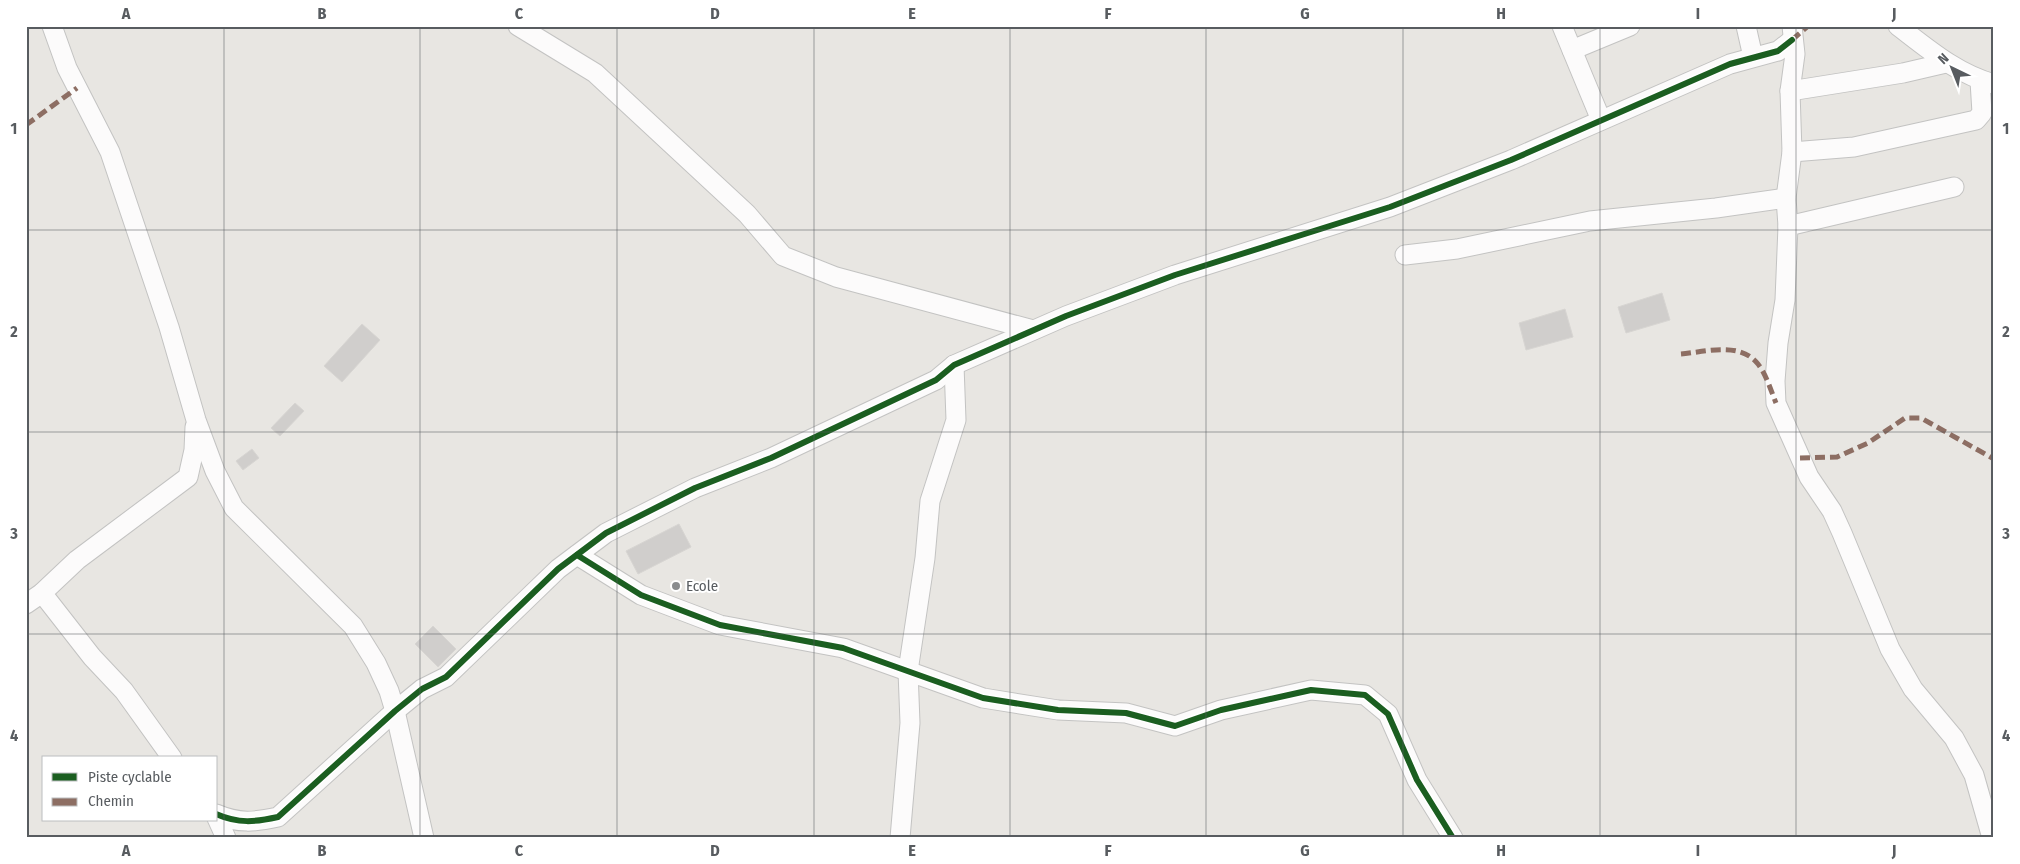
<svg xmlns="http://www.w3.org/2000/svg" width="2020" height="864" font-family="'Fira Sans Condensed',sans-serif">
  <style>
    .building { fill: #d0cecc; stroke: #d7d5d2 }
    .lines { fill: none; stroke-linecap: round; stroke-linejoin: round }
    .minor-casing { stroke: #c3c3c2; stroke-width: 21 }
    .minor { stroke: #fcfbfb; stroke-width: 19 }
    .quiet { stroke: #8d6e63; stroke-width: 5; stroke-dasharray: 10 5; stroke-linecap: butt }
    .cycleway-casing { stroke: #fff; stroke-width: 9 }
    .cycleway { stroke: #1b5e20; stroke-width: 6 }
    .grid { fill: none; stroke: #585c60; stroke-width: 1; stroke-opacity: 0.55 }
    .poi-dot { fill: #8a8c8e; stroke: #fff; stroke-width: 2 }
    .labels { text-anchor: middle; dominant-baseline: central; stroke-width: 4; stroke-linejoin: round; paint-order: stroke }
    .poi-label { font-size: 15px; fill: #585c60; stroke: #fff; text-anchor: start }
    .neatline { fill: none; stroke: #585c60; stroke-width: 2 }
    .grid-label { font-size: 16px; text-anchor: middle; font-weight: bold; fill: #585c60 }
  </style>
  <rect width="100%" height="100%" fill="#e8e6e2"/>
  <g class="building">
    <path d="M 1662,293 L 1670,320 L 1626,333 L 1618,307 Z"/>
    <path d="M 1565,309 L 1573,337 L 1526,350 L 1519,323 Z"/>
    <path d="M 362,324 L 380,340 L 342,382 L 324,366 Z"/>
    <path d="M 295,403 L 304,411 L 280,436 L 271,428 Z"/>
    <path d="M 252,449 L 259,458 L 243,470 L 236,461 Z"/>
    <path d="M 679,524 L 691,547 L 638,574 L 626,551 Z"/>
    <path d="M 433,626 L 456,649 L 438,667 L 415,644 Z"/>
  </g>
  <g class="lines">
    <defs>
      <g id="minor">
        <path d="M 52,26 L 67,68 L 110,152 L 169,327 L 196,420 L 215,471 L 234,508 L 353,626 L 376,663 L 389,691 L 395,711 L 424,838"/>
        <path d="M 518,26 L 595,73 L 747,214 L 783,256 L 836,277 L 1033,330"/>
        <path d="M 1562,26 L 1601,120"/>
        <path d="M 1746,26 L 1753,57"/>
        <path d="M 1792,26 L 1795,54 L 1790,91 L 1792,152 L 1786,198 L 1788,226 L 1785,300 L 1778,343 L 1775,381 L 1776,403 L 1809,477 L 1832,511 L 1842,533 L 1890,649 L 1913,689 L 1954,738 L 1974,775 L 1992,838"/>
        <path d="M 1898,26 C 1928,49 1957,74 1994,84"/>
        <path d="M 1572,50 L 1630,26"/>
        <path d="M 1790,91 L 1903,73 L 1946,63"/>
        <path d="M 1792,152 L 1854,147 L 1976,120 L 1982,113 L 1980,81"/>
        <path d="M 1788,226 L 1954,187"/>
        <path d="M 1405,255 L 1457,249 L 1590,221 L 1716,208 L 1786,198"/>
        <path d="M 577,555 L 641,595 L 720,625 L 843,648 L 983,698 L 1058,710 L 1126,713 L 1175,726 L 1221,710 L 1311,690 L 1365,695 L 1388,714 L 1417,780 L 1453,838"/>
        <path d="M 42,593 L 92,657 L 124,691 L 172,758"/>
        <path d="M 26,604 L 42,593 L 77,560 L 188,477 L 194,450 L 195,427"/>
        <path d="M 216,814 C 239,824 255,822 278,817 L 395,711 L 422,689 L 446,677 L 558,569 L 606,533 L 695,488 L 771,458 L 936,380 L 954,365 L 1066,316 L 1175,275 L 1390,207 L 1511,160 L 1730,64 L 1778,51 L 1792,40"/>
        <path d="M 216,816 L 226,838"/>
        <path d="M 900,838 L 910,723 L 908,671 L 925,558 L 930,501 L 956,420 L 954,365"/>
      </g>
    </defs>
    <use href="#minor" class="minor-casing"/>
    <use href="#minor" class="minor"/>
    <g class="quiet">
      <path d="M 1792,40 L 1808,26"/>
      <path d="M 26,125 L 77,88"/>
      <path d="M 1681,354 C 1705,352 1740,341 1758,364 C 1766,374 1771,391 1776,403"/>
      <path d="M 1800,458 L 1837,457 L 1868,443 L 1905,418 L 1921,418 L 1994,459"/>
    </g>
    <defs>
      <g id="cycleway">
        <path d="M 577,555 L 641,595 L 720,625 L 843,648 L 983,698 L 1058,710 L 1126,713 L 1175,726 L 1221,710 L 1311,690 L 1365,695 L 1388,714 L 1417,780 L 1453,838"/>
        <path d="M 216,814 C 239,824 255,822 278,817 L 395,711 L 422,689 L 446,677 L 558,569 L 606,533 L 695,488 L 771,458 L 936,380 L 954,365 L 1066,316 L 1175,275 L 1390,207 L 1511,160 L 1730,64 L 1778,51 L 1792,40"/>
      </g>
    </defs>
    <use href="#cycleway" class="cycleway-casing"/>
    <use href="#cycleway" class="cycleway"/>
  </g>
  <path class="grid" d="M 224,26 L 224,838M 420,26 L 420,838M 617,26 L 617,838M 814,26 L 814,838M 1010,26 L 1010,838M 1206,26 L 1206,838M 1403,26 L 1403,838M 1600,26 L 1600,838M 1796,26 L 1796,838M 26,230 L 1994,230M 26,432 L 1994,432M 26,634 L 1994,634"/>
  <circle class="poi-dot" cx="676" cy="586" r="5"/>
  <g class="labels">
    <g class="poi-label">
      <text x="686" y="586">Ecole</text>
    </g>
  </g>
  <rect width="2020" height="864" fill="none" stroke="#ffffff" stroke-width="55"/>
  <rect x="42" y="756" width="175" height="65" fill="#ffffff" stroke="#bcbebf"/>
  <rect x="52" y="773" width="25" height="8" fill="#1b5e20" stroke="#bcbebf"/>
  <text x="88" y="782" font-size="15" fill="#585c60">Piste cyclable</text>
  <rect x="52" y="798" width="25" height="8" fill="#8d6e63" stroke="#bcbebf"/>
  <text x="88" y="806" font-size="15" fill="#585c60">Chemin</text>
  <g transform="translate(1952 68) rotate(317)" stroke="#ffffff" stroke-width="4" paint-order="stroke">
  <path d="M0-4L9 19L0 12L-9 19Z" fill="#585c60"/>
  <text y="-8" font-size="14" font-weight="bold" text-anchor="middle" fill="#585c60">N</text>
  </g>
  <rect x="28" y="28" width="1964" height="808" class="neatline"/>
  <g class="grid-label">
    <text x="126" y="19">A</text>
    <text x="322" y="19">B</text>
    <text x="519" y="19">C</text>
    <text x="715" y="19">D</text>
    <text x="912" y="19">E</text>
    <text x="1108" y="19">F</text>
    <text x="1305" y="19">G</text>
    <text x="1501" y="19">H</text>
    <text x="1698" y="19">I</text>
    <text x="1894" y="19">J</text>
    <text x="14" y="134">1</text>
    <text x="2006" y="134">1</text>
    <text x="14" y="337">2</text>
    <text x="2006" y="337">2</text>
    <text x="14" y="539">3</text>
    <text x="2006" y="539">3</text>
    <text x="14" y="741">4</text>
    <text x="2006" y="741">4</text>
    <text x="126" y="856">A</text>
    <text x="322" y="856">B</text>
    <text x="519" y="856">C</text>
    <text x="715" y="856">D</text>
    <text x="912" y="856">E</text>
    <text x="1108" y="856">F</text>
    <text x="1305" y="856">G</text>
    <text x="1501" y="856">H</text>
    <text x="1698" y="856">I</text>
    <text x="1894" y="856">J</text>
  </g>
</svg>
